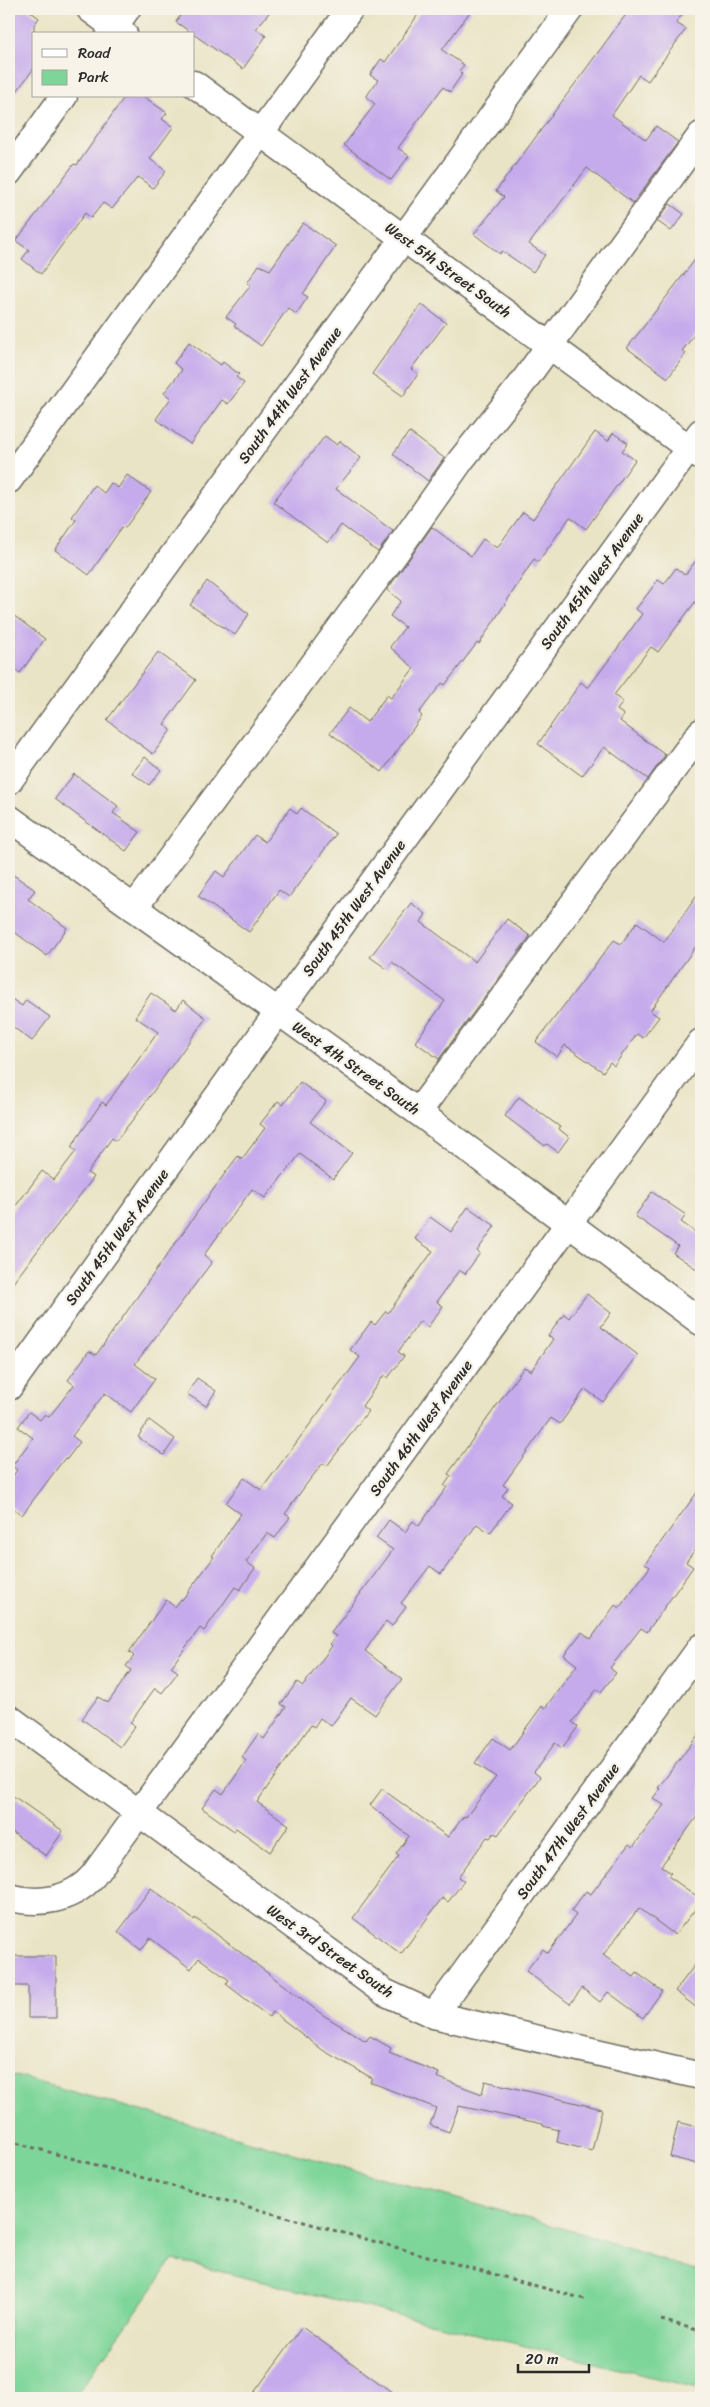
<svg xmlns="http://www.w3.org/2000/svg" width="710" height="2407" font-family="Sriracha,sans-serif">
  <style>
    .green { fill: #7dd599; stroke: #548062 }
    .building { fill: #c6abec }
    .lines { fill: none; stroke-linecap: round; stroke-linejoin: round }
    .minor-casing { stroke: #6e6c61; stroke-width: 29 }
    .path { stroke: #6e6c61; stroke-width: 3; stroke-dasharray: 4 4; stroke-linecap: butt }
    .minor { stroke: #fff; stroke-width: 26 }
    .labels { text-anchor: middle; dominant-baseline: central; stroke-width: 4.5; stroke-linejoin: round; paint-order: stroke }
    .street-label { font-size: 15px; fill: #2b2b2b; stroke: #f7f3e8 }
  </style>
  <rect width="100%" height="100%" fill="#f7f3e8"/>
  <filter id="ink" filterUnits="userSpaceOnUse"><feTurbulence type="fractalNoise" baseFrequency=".02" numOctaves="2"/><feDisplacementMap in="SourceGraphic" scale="10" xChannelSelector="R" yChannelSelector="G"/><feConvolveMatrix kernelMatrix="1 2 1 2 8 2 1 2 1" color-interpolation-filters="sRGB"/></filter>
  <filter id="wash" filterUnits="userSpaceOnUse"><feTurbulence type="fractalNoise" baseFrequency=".0096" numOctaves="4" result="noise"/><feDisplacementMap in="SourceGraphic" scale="20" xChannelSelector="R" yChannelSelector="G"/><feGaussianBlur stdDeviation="1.12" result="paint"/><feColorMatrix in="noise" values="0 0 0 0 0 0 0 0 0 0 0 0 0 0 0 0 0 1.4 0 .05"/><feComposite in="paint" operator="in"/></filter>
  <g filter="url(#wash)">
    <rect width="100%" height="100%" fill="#eae4c6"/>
    <path class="green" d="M 9,2074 L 583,2234 L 701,2272 L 701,2389 L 173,2260 L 74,2398 L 9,2398 Z"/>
    <g id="blocks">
      <g class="building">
        <path d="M 9,9 L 27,9 L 39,18 L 34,25 L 34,68 L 9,102 Z"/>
        <path d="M 185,9 L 272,9 L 256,29 L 266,36 L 243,69 L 176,22 Z"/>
        <path d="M 422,9 L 472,9 L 442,50 L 464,65 L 459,71 L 462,74 L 450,92 L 443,87 L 398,148 L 409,156 L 391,180 L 344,145 L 375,104 L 366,97 L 378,80 L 370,75 L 381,59 L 385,62 Z"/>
        <path d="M 630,9 L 686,9 L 676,23 L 686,29 L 648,81 L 639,75 L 612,115 L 646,140 L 656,126 L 678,142 L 633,203 L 587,168 L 529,244 L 545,255 L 533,272 L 502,251 L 500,254 L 474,234 L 504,197 L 496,191 Z"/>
        <path d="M 125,96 L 143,96 L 167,113 L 162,119 L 173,127 L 150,159 L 166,171 L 153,188 L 138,177 L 112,209 L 103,203 L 91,218 L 85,213 L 41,274 L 22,259 L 29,250 L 16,241 L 74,164 L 77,165 Z"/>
        <path d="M 670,204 L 684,214 L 671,231 L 657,221 Z"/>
        <path d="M 303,223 L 336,246 L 303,294 L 308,297 L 296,314 L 288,308 L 261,346 L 234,326 L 236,324 L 226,317 L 251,285 L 247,283 L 259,265 L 270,270 Z"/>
        <path d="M 701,252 L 701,326 L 682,351 L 686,353 L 668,378 L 627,348 Z"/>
        <path d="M 421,304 L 446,323 L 411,369 L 418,374 L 403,396 L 372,374 Z"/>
        <path d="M 189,342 L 221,365 L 223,362 L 239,374 L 236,377 L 244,383 L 228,404 L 222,400 L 190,444 L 156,419 L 171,398 L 164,393 L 182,370 L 174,363 Z"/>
        <path d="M 409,432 L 444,458 L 428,481 L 393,454 Z"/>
        <path d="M 595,432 L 608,441 L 613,433 L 628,443 L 622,451 L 635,460 L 586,529 L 570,517 L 538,562 L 534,559 L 479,644 L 477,643 L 445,685 L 442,683 L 419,713 L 422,716 L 382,772 L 330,733 L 349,708 L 367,722 L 387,695 L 391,698 L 414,668 L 390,647 L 405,627 L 390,616 L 401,601 L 387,590 L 432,527 L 471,556 L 483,539 L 497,548 L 523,512 L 533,519 Z"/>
        <path d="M 325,436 L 337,445 L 340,441 L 361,458 L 336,489 L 393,531 L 378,552 L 341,525 L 328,543 L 273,502 Z"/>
        <path d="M 127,475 L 151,492 L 125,528 L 122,527 L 89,575 L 55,550 L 76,520 L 72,517 L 94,485 L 104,493 L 111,483 L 118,488 Z"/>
        <path d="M 701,554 L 701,594 L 658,652 L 651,647 L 614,695 L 623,702 L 617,710 L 624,715 L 620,721 L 665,755 L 648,779 L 604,747 L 582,776 L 538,744 L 581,682 L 588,688 L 617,649 L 642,614 L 636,609 L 658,580 L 664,584 L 676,568 L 685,575 Z"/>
        <path d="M 207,581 L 249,614 L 235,635 L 190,605 Z"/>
        <path d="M 9,612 L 45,639 L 20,673 L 9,665 Z"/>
        <path d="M 158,652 L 196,680 L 164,724 L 171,730 L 153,754 L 107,720 Z"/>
        <path d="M 145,757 L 161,770 L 149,785 L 132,773 Z"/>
        <path d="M 74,774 L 118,806 L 113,813 L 140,832 L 126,851 L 55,799 Z"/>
        <path d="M 290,808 L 297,814 L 301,808 L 336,834 L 289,897 L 279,890 L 249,932 L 198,896 L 216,871 L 224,877 L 255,835 L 265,842 Z"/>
        <path d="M 9,872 L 35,890 L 28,899 L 67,928 L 47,956 L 9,928 Z"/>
        <path d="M 701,890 L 701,939 L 650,1011 L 659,1017 L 643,1038 L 637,1034 L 614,1066 L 610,1062 L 603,1072 L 565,1045 L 557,1057 L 536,1042 L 614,940 L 621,944 L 637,922 L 664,942 Z"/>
        <path d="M 411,903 L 426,914 L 421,922 L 475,962 L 507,919 L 530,936 L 439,1059 L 415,1042 L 445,1001 L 392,962 L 387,969 L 370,957 Z"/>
        <path d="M 151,993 L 176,1010 L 183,1000 L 206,1018 L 137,1114 L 116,1141 L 112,1138 L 87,1173 L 94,1177 L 9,1288 L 9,1215 L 42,1171 L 54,1180 L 76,1151 L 71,1147 L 102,1102 L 106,1105 L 158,1032 L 135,1017 Z"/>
        <path d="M 9,997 L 22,1006 L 26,1000 L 50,1017 L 32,1041 L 9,1024 Z"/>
        <path d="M 300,1082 L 326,1101 L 310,1122 L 352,1153 L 333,1179 L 300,1154 L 265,1198 L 252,1189 L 204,1255 L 212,1262 L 135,1364 L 155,1379 L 131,1412 L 105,1393 L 72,1436 L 80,1442 L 67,1459 L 65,1458 L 22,1515 L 9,1505 L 9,1482 L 17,1470 L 12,1466 L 33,1438 L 18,1427 L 29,1412 L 40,1420 L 45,1414 L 49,1417 L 74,1385 L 68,1380 L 89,1351 L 96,1355 L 223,1176 L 238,1156 L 242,1159 L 265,1128 L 260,1124 L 278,1101 L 283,1105 Z"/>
        <path d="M 519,1097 L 560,1127 L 559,1129 L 569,1137 L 558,1152 L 547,1144 L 545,1146 L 505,1116 Z"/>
        <path d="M 652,1192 L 686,1215 L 681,1222 L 701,1236 L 701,1272 L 673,1253 L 678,1246 L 635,1216 Z"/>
        <path d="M 468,1207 L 495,1226 L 477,1251 L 480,1253 L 465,1274 L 459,1270 L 437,1302 L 443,1306 L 428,1327 L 420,1321 L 398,1352 L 404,1356 L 388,1378 L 384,1375 L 362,1406 L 368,1411 L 327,1466 L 323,1463 L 308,1482 L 285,1514 L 290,1517 L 275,1538 L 267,1533 L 246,1562 L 255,1568 L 240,1590 L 235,1587 L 204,1631 L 200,1628 L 171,1667 L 178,1672 L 162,1693 L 155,1688 L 130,1723 L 135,1726 L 120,1747 L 82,1719 L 98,1697 L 108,1703 L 131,1670 L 126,1666 L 134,1656 L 129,1652 L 166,1600 L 175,1607 L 181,1599 L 182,1600 L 214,1557 L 212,1556 L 241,1514 L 226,1503 L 244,1478 L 261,1490 L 360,1357 L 350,1350 L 371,1322 L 375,1325 L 386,1311 L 388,1313 L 433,1251 L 415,1239 L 430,1217 L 451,1232 Z"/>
        <path d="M 587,1294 L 611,1313 L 601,1327 L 638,1355 L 603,1402 L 585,1389 L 560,1424 L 551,1418 L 503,1485 L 508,1488 L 502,1496 L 512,1503 L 490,1533 L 477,1524 L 441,1574 L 430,1566 L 401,1603 L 406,1607 L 392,1626 L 386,1621 L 365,1651 L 402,1679 L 375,1715 L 351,1698 L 331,1726 L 320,1718 L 314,1727 L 311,1725 L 257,1802 L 289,1825 L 270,1852 L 236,1828 L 234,1831 L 202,1808 L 216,1789 L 223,1794 L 246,1761 L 242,1757 L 258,1734 L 264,1739 L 286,1707 L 281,1704 L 297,1682 L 303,1686 L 332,1646 L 330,1644 L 336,1636 L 331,1633 L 393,1550 L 376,1538 L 389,1520 L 405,1532 L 413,1521 L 419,1526 L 447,1487 L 444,1486 L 451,1476 L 448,1474 L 524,1367 L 531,1371 L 553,1339 L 548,1336 L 564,1314 L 569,1318 Z"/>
        <path d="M 197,1378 L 216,1391 L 206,1406 L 187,1394 Z"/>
        <path d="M 149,1420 L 175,1439 L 164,1455 L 138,1437 Z"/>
        <path d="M 701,1487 L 701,1541 L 686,1562 L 693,1567 L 647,1632 L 641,1628 L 610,1668 L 616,1673 L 601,1692 L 597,1689 L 572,1722 L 578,1727 L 562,1748 L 555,1743 L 534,1772 L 540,1777 L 498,1835 L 494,1833 L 490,1838 L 487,1837 L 458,1877 L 464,1881 L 448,1902 L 442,1898 L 401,1954 L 353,1918 L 399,1856 L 396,1854 L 409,1836 L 370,1805 L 382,1789 L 448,1837 L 464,1816 L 466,1817 L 496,1777 L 475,1763 L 493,1738 L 510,1750 L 542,1706 L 545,1708 L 577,1665 L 564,1655 L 582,1632 L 591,1639 L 615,1605 L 619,1608 L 650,1567 L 645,1564 Z"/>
        <path d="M 701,1731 L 701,1811 L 661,1866 L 671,1873 L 668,1876 L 701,1899 L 701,1902 L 675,1935 L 639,1908 L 603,1955 L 634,1977 L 637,1973 L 662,1991 L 643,2018 L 608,1992 L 600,2002 L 582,1988 L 570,2004 L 526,1971 L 543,1949 L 548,1953 L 576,1915 L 571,1911 L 586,1891 L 591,1894 L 629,1844 L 633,1847 L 664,1805 L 653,1798 L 660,1789 L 658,1788 Z"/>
        <path d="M 9,1793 L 63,1831 L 46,1856 L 9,1830 Z"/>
        <path d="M 151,1888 L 194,1920 L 195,1918 L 323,2015 L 366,2041 L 370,2036 L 391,2048 L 389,2053 L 439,2073 L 437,2077 L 482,2094 L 485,2081 L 602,2109 L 592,2151 L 557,2142 L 559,2130 L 543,2126 L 543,2124 L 459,2106 L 449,2132 L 430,2125 L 436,2108 L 370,2082 L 372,2078 L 324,2051 L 273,2012 L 269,2017 L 226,1984 L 229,1980 L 199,1958 L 191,1969 L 150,1938 L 141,1950 L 118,1932 Z"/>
        <path d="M 9,1956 L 56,1956 L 56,2018 L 28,2018 L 28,1986 L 9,1986 Z"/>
        <path d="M 701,1957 L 701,2011 L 675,1991 Z"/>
        <path d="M 678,2122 L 698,2127 L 697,2132 L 701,2133 L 701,2165 L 670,2157 Z"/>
        <path d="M 302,2327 L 400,2398 L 250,2398 Z"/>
      </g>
    </g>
  </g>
  <g filter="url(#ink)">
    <use href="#blocks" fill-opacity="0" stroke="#6e6c61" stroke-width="1"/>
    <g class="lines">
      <defs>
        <g id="minor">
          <path d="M 90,9 L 124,34"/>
          <path d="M 109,34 L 127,9"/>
          <path d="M 194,84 L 701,457"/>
          <path d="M 9,172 L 64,96"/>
          <path d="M 9,480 L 350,9"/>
          <path d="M 9,781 L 570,9"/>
          <path d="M 9,818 L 418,1112 L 701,1322"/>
          <path d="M 134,908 L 394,555 L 461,460 L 521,385 L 701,135"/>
          <path d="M 418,1112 L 701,732"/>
          <path d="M 9,1387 L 278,1012 L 701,432"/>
          <path d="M 9,1718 L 384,1992 L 434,2015 L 701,2076"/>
          <path d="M 9,1897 C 39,1906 72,1900 93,1876 L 701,1042"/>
          <path d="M 434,2015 L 701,1647"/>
        </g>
      </defs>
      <use href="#minor" class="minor-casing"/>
      <g class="path">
        <path d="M 9,2141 L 584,2299"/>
        <path d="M 661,2320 L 701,2331"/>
      </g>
      <use href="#minor" class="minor"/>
    </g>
  </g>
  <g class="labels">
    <g class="street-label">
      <text transform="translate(448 270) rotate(36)">West 5th Street South</text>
      <text transform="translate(290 395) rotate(-54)">South 44th West Avenue</text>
      <text transform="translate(592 581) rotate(-54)">South 45th West Avenue</text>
      <text transform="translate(354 908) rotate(-54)">South 45th West Avenue</text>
      <text transform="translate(356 1068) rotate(35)">West 4th Street South</text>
      <text transform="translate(117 1237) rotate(-54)">South 45th West Avenue</text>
      <text transform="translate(421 1428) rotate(-54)">South 46th West Avenue</text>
      <text transform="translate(568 1831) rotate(-54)">South 47th West Avenue</text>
      <text transform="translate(330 1951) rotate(35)">West 3rd Street South</text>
    </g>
  </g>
  <rect width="710" height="2407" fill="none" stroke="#f7f3e8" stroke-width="30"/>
  <rect x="32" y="32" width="162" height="65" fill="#f7f3e8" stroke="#a5a39c"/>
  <rect x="42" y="49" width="25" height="8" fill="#ffffff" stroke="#a5a39c"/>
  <text x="78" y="58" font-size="15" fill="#2b2b2b">Road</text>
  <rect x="42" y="70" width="25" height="15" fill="#7dd599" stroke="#a5a39c"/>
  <text x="78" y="82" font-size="15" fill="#2b2b2b">Park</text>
  <path d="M518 2364v8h71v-8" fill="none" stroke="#2b2b2b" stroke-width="2.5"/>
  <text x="525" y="2364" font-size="15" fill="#2b2b2b" stroke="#f7f3e8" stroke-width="4" paint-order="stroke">20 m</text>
</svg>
